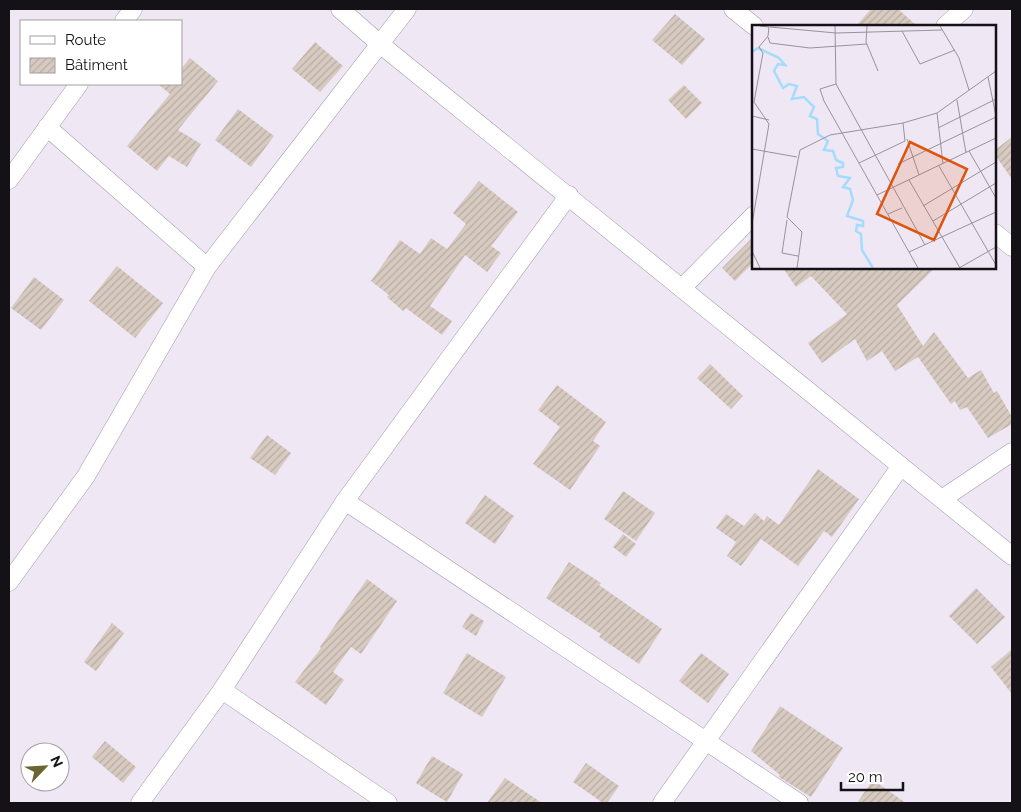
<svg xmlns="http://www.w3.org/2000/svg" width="1021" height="812" font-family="Raleway,sans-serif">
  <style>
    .building { fill: url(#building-hatch) }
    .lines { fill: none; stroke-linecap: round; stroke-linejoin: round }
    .street-casing { stroke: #a39ba8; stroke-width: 19 }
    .street { stroke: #fff; stroke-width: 18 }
    .inset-river { fill: none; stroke: #a3dcfd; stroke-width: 2.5 }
    .inset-road { fill: none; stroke: #98929c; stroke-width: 1 }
    .view { fill: #dd550d; fill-opacity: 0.15; stroke: #dd550d; stroke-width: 2.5 }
    .inset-edge { fill: none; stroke: #151217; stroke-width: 2.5 }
  </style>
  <defs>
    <pattern id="building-hatch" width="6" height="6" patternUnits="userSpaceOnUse" patternTransform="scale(1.25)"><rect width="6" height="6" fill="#d7cac0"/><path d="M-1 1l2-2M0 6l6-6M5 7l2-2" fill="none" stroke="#b8aca4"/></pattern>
  </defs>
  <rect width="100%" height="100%" fill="#f0e7f4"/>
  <g class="building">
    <path d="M 871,9 L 898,9 L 917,26 L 856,26 Z"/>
    <path d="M 675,14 L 705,39 L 682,65 L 652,40 Z"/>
    <path d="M 315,42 L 343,66 L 320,92 L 292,69 Z"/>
    <path d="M 190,58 L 218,81 L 178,130 L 201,144 L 187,167 L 169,156 L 157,171 L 127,146 L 170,94 L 158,84 L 181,84 L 181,69 Z"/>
    <path d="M 684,85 L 702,103 L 686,119 L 668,100 Z"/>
    <path d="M 238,109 L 274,136 L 251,167 L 215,140 Z"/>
    <path d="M 1012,137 L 1012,179 L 995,155 L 995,150 Z"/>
    <path d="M 479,181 L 518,212 L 491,246 L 501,253 L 487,272 L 465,255 L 430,306 L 452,321 L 442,335 L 406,308 L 403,311 L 387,297 L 389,295 L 371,281 L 400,240 L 420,254 L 431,238 L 447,249 L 466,224 L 453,213 Z"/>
    <path d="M 754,236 L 754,262 L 735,281 L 722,268 Z"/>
    <path d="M 117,266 L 163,303 L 135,338 L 89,301 Z"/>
    <path d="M 783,268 L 935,268 L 897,305 L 923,346 L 934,332 L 968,378 L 981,370 L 994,393 L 997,391 L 1012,417 L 1012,424 L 988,438 L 967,407 L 960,410 L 955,401 L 951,404 L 918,357 L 895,371 L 882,351 L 867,361 L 855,339 L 822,363 L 808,343 L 847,314 L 811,276 L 796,287 Z"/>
    <path d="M 34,277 L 64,300 L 41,330 L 11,308 Z"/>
    <path d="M 710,364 L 743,396 L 731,409 L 697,378 Z"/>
    <path d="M 557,385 L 606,422 L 593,441 L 600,446 L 570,490 L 533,464 L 560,427 L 538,410 Z"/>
    <path d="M 267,435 L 291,453 L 275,475 L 250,458 Z"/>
    <path d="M 818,469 L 859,499 L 832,537 L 824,531 L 798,566 L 761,539 L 741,566 L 727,556 L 736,542 L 716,528 L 726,514 L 744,526 L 755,513 L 764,521 L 767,516 L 779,525 Z"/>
    <path d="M 623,491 L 655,513 L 636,541 L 604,519 Z"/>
    <path d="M 485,495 L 514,516 L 495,544 L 465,523 Z"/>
    <path d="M 623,534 L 636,544 L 626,557 L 613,547 Z"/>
    <path d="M 569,562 L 601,583 L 599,585 L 662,629 L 639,664 L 599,637 L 601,634 L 546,598 Z"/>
    <path d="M 367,579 L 397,601 L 361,654 L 351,647 L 333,672 L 344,680 L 326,705 L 295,682 L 321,648 L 320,647 Z"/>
    <path d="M 976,588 L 1005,617 L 977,644 L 949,616 Z"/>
    <path d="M 471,613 L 484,621 L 476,636 L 462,627 Z"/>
    <path d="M 112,623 L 124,633 L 96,671 L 84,662 Z"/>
    <path d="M 1012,649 L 1012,694 L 991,667 Z"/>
    <path d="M 467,653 L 506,677 L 482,717 L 443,693 Z"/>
    <path d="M 701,653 L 729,674 L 708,703 L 679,681 Z"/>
    <path d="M 780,706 L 843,748 L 811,797 L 779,777 L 780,775 L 751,751 Z"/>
    <path d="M 105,741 L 136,767 L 123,783 L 92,757 Z"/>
    <path d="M 432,756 L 463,774 L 447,802 L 416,783 Z"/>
    <path d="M 586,763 L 619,786 L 607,803 L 603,803 L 573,782 Z"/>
    <path d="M 505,778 L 542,803 L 487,803 Z"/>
    <path d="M 873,780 L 906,803 L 857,803 Z"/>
  </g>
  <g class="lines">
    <defs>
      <g id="street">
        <path d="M 340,9 L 380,44 L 1012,556"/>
        <path d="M 733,9 L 754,26"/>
        <path d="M 124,21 L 133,9"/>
        <path d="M 945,26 L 964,9"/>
        <path d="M 47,127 L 207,267"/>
        <path d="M 9,180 L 79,84"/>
        <path d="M 995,233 L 1012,247"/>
        <path d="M 683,287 L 754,215"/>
        <path d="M 942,499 L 1012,452"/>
        <path d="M 345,501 L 799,803"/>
        <path d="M 9,582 L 86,476 L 207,267 L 407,9"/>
        <path d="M 222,690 L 388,803"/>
        <path d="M 140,803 L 222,690 L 345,501 L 569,195"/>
        <path d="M 662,803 L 901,466"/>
      </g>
    </defs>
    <use href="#street" class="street-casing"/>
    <use href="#street" class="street"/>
  </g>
  <g transform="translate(752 25)">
    <rect width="244" height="244" fill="#f0e7f4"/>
    <path class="inset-river" d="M 0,27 L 6,23 L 27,33 L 33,40 L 26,39 L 22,46 L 31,63 L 37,59 L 45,61 L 40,74 L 52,72 L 62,82 L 58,91 L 65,94 L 66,109 L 76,116 L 72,125 L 81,126 L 84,135 L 91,138 L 91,142 L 84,143 L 86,151 L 98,153 L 91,162 L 98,164 L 101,175 L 95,191 L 111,196 L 111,201 L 105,200 L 104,206 L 109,209 L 110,225 L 121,243"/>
    <path class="inset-road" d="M 83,1 L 84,59 L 173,220M 115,1 L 114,17 L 126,46M 188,1 L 207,33 L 217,65M 18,2 L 84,8 L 190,5M 150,6 L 168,39 L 203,25M 16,12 L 18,18 L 58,23 L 115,19M 236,52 L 244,91M 84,59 L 68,64 L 72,76 L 166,243M 205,75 L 214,128M 185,88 L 191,139M 0,91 L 17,95M 186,103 L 244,74M 155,114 L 167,150M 0,124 L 45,132M 217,126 L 244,173M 107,138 L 153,116 L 151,98M 146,139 L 244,92M 187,141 L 244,240M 157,155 L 208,243M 125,170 L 244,113M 171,181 L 244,137M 136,189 L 150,183M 35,195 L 30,228 L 46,231M 181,196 L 244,158M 0,199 L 17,99 L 2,77 L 11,28 L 7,22 L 16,11 L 17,2 L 8,1M 0,226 L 8,243M 157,227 L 244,187M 45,243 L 50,207 L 35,192 L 48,125 L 78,110 L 151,98 L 185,88 L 244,46M 207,243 L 244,222"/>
    <path class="view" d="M 158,117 L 215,144 L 182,215 L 125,189 Z"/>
    <rect width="244" height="244" class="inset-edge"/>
  </g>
  <rect width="1021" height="812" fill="none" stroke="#151217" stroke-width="20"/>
  <rect x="20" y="20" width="162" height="65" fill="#ffffff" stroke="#a1a0a2"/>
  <rect x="30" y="36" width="25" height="8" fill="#ffffff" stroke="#a1a0a2"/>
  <text x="65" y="45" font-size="15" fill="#151217">Route</text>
  <rect x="30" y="58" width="25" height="15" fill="url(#building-hatch)" stroke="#a1a0a2"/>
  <text x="65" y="70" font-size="15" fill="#151217">Bâtiment</text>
  <g transform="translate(45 767) rotate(65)"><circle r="24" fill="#ffffff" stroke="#a1a0a2"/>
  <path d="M0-4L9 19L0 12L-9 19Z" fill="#6a6531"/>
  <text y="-8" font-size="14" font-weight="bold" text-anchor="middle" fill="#151217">N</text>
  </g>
  <path d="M841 782v8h62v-8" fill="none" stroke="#151217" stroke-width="2.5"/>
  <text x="848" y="782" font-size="15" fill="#151217" stroke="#ffffff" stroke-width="4" paint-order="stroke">20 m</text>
</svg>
